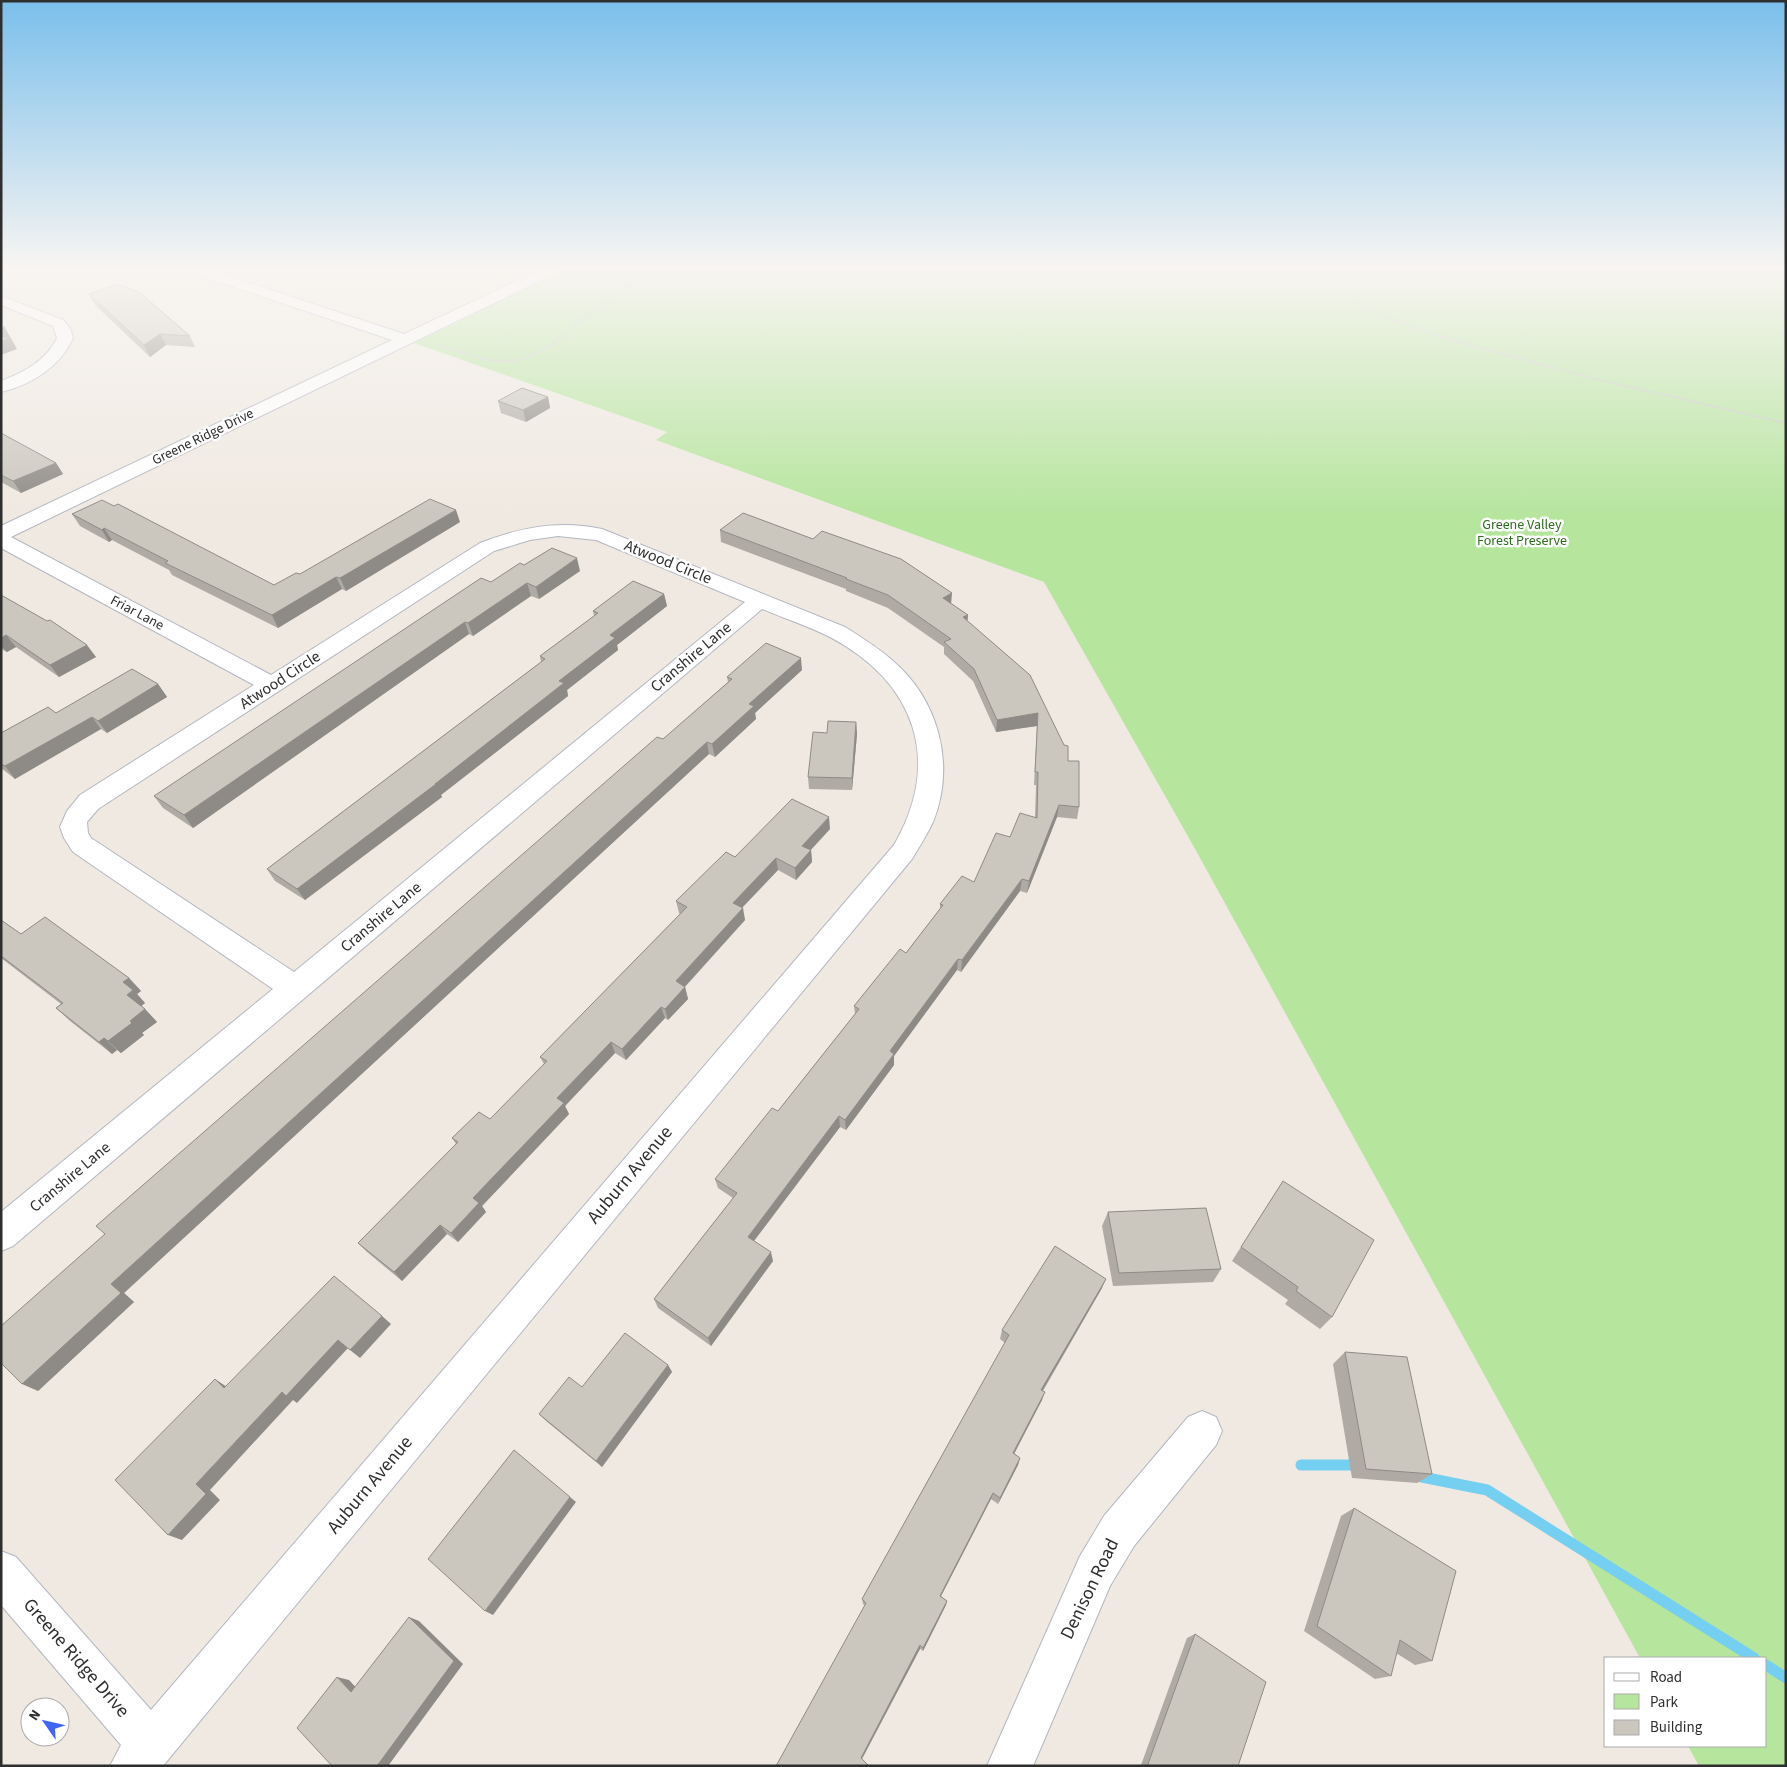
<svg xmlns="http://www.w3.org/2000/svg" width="1787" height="1767" font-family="'Source Sans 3',sans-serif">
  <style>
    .green { fill: #b6e59e }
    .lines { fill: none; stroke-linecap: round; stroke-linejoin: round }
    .stream { stroke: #75cff0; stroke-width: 11 }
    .minor-casing { stroke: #b4b7c1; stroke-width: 2 }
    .path { stroke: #c9c9c9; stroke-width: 2; stroke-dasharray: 2.5 1; stroke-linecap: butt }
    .minor { fill: #fff; fill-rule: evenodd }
    .wall { fill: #afaba4 }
    .shaded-wall { fill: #8e8b86 }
    .building { fill: #cbc7bf; stroke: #8e8b86 }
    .labels { text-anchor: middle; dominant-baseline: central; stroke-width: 5; stroke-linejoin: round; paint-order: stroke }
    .far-street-label { font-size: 14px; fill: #2e2e2e; stroke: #fff }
    .far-park-label { font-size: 14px; fill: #2c6e1b; stroke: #fff }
    .street-label { font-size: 16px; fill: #2e2e2e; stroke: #fff }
    .near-street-label { font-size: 19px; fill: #2e2e2e; stroke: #fff }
  </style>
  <rect width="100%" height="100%" fill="#efe9e1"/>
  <path class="green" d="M 564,269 L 1786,269 L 1786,1766 L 1699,1766 L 1688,1746 L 1766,1746 L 1766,1658 L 1640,1658 L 1194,847 L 1044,582 L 656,440 L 667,432 L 414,343 Z"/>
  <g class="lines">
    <g class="stream">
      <path d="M 1301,1465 L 1359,1465"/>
      <path d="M 1417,1476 L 1487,1490 L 1754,1658"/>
      <path d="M 1766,1665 L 1786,1678"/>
    </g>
    <defs>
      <g id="minor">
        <path d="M 187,269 L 207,269 L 404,334 L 542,269 L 560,269 L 558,272 L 11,537 L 271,675 L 480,543 C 521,527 559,520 602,529 L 845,627 C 861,637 877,647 892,660 C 939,700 956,765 933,822 C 927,835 919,847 912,859 L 167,1761 L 163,1766 L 110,1766 L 121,1745 L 1,1605 L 1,1551 L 16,1557 L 151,1710 L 894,845 C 943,760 915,682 830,637 C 808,626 784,618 762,609 L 13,1246 L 1,1251 L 1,1212 L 273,989 L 73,852 L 64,838 L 60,827 L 67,811 L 80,795 L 254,685 L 1,548 L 1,526 L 392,340 L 189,272 ZM 558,536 L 596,540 L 745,602 L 294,972 L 91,838 L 88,833 L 87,822 L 98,809 L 494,551 L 530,540 Z"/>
        <path d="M 1,296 L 63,320 L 70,328 L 73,338 C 60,367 31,385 1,392 L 1,381 C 24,372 46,361 57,338 L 53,326 L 1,305 Z"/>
        <path d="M 1202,1411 L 1216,1417 L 1222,1431 L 1216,1445 L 1134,1546 L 1110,1586 L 1033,1766 L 987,1766 L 1080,1556 L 1104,1516 L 1188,1417 Z"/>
      </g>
    </defs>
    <use href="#minor" class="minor-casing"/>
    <g class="path">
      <path d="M 1282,269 L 1324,281 L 1398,322 L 1455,341 L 1596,379 L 1786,423"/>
      <path d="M 439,345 C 460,351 483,362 506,361 C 549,360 575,320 608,299 C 628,286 652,278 674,269"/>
    </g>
    <use href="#minor" class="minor"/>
  </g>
  <g class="wall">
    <path d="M 89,294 L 190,336 L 195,347 L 166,345 L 150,357 L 95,305 Z"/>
    <path d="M 548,397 L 550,408 L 526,422 L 501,413 L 498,401 Z"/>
    <path d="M 1,433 L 56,463 L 63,474 L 21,493 L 1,482 Z"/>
    <path d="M 72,514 L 274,585 L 300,574 L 460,522 L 346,591 L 342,589 L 278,628 L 172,575 L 169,570 L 112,540 L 109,542 L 80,526 Z"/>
    <path d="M 720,530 L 951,604 L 968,615 L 967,621 L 1030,675 L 1068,761 L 1079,807 L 1077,819 L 1057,817 L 1027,893 L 1020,891 L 961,972 L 957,970 L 894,1056 L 894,1065 L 846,1130 L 840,1127 L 754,1241 L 773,1261 L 711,1346 L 658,1308 L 654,1299 L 733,1198 L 718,1188 L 715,1179 L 778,1111 L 855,1014 L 854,1006 L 906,953 L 940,909 L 940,904 L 974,882 L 1010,837 L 1035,817 L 1036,785 L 1034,785 L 1037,726 L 996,732 L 973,681 L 944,654 L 944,647 L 888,608 L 846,591 L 846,589 L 721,542 Z"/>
    <path d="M 524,565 L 580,571 L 539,599 L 531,596 L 473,636 L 469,634 L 193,828 L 163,808 L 154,796 L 491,582 Z"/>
    <path d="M 664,594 L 667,606 L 617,645 L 618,650 L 567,690 L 568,696 L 441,795 L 442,797 L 305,900 L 275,881 L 267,869 L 541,662 L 540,656 L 594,616 L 593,611 Z"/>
    <path d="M 1,595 L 96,657 L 59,677 L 16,647 L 7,652 L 1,649 Z"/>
    <path d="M 802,670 L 755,713 L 756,719 L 715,757 L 709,754 L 124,1293 L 134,1302 L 38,1391 L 105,1234 L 728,682 L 727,677 Z"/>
    <path d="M 158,684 L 167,697 L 107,733 L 101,729 L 15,779 L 1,768 L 1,733 L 56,713 Z"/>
    <path d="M 856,722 L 857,734 L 852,790 L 809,789 L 808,777 L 827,733 Z"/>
    <path d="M 830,829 L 811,850 L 812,862 L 796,880 L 778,870 L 742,908 L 745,920 L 685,987 L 688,999 L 668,1020 L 665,1018 L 626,1060 L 615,1053 L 565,1106 L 569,1114 L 482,1206 L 486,1212 L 458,1242 L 447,1234 L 402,1281 L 367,1252 L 358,1243 L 456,1144 L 452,1138 L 490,1119 L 544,1064 L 540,1057 L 680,914 L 679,913 L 676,901 L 735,857 Z"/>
    <path d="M 1,920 L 21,934 L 129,978 L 141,991 L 137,994 L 145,1003 L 141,1006 L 145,1009 L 157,1022 L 142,1033 L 144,1035 L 121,1053 L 117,1050 L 112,1054 L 70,1021 L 56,1008 L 61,1004 L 1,958 Z"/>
    <path d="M 1283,1181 L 1332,1317 L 1320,1329 L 1285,1304 L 1288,1300 L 1232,1261 Z"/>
    <path d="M 1108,1212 L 1221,1269 L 1213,1282 L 1113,1286 L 1102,1226 Z"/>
    <path d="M 1102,1288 L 1043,1391 L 1042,1400 L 1014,1453 L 1020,1458 L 1018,1465 L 998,1504 L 991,1499 L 941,1596 L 947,1601 L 946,1605 L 923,1651 L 863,1604 L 862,1599 L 1005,1343 L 1000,1339 L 1002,1330 Z"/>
    <path d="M 1345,1352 L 1432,1474 L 1417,1483 L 1352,1478 L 1333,1364 Z"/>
    <path d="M 668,1365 L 672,1372 L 602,1467 L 546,1421 L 539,1414 L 582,1387 Z"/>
    <path d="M 1354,1508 L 1432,1661 L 1415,1665 L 1396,1653 L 1391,1676 L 1375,1679 L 1304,1631 L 1341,1516 Z"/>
    <path d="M 1195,1634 L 1238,1766 L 1142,1766 L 1141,1765 L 1187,1638 Z"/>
  </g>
  <g class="shaded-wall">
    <path d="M 4,326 L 17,349 L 1,355 L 1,328 Z"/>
    <path d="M 160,334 L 166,345 L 150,357 L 144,345 Z"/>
    <path d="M 548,397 L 550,408 L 526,422 L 523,410 Z"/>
    <path d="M 56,463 L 63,474 L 21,493 L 13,481 Z"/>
    <path d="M 456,510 L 460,522 L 346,591 L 340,578 Z"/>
    <path d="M 104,528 L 112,540 L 109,542 L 102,530 Z"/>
    <path d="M 577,558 L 580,571 L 539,599 L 536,587 Z"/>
    <path d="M 336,577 L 342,589 L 278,628 L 272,615 Z"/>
    <path d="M 527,583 L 531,596 L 473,636 L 468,623 Z"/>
    <path d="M 952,593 L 951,605 L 943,598 Z"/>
    <path d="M 664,594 L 667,606 L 617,645 L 618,650 L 567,690 L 568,696 L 441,795 L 442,797 L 305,900 L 297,889 L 435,784 L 559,681 L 610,635 Z"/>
    <path d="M 968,615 L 967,627 L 963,617 Z"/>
    <path d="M 465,622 L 469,634 L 193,828 L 184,815 Z"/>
    <path d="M 6,635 L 16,647 L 7,652 L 1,646 L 1,638 Z"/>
    <path d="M 87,645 L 96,657 L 59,677 L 50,665 Z"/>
    <path d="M 801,658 L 802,670 L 755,713 L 756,719 L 715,757 L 712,744 L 749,704 Z"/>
    <path d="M 158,684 L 167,697 L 107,733 L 98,721 Z"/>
    <path d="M 1038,713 L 1037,726 L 996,732 L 997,720 Z"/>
    <path d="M 92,717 L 101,729 L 15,779 L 5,766 Z"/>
    <path d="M 856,722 L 857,734 L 852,790 L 852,778 Z"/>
    <path d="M 707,742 L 709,754 L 124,1293 L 134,1302 L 38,1391 L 22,1384 L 111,1284 Z"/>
    <path d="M 1059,805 L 1057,817 L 1027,893 L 1029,881 Z"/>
    <path d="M 829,817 L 830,829 L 803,858 L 802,846 Z"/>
    <path d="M 811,850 L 812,862 L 796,880 L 795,868 Z"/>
    <path d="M 776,858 L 778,870 L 735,915 L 733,903 Z"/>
    <path d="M 1022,879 L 1020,891 L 961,972 L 962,960 Z"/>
    <path d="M 743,908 L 745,920 L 679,993 L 676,981 Z"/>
    <path d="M 958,959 L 957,970 L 894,1056 L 894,1065 L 846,1130 L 845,1120 L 890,1051 Z"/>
    <path d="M 129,978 L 141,991 L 137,994 L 145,1003 L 139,1008 L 127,995 L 123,982 Z"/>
    <path d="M 685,987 L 688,999 L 668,1020 L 665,1009 Z"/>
    <path d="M 661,1007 L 665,1018 L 626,1060 L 622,1049 Z"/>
    <path d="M 145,1009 L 157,1022 L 142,1033 L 144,1035 L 121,1053 L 108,1041 L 130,1021 Z"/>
    <path d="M 104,1038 L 117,1050 L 112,1054 L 99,1042 Z"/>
    <path d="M 611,1042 L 615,1053 L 565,1106 L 569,1114 L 482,1206 L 486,1212 L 458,1242 L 451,1233 L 473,1198 L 557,1098 Z"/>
    <path d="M 839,1116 L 840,1127 L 750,1246 L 748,1237 Z"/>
    <path d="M 440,1225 L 447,1234 L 402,1281 L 394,1272 Z"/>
    <path d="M 771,1252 L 773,1261 L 711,1346 L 708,1338 Z"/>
    <path d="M 1106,1279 L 1102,1288 L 1038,1398 L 1041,1390 Z"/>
    <path d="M 382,1316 L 391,1324 L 360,1358 L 350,1350 Z"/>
    <path d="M 338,1340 L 348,1348 L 297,1403 L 293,1400 L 210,1490 L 220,1500 L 182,1540 L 168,1535 L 196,1484 L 282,1392 Z"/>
    <path d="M 668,1365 L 672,1372 L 602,1467 L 596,1461 Z"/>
    <path d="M 215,1379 L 227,1387 L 224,1388 Z"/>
    <path d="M 1045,1392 L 1042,1400 L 1011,1460 L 1013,1453 Z"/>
    <path d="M 1020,1458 L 1018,1465 L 998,1504 L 1000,1498 Z"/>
    <path d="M 993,1493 L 991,1499 L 939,1600 L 940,1596 Z"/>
    <path d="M 570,1497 L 576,1502 L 493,1615 L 485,1611 Z"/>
    <path d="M 947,1601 L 946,1605 L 923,1651 L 923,1648 Z"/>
    <path d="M 409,1617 L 419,1621 L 463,1664 L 388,1766 L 377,1766 Z"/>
    <path d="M 920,1645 L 920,1649 L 862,1759 L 861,1758 Z"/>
    <path d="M 337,1677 L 349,1680 L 362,1694 L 351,1692 Z"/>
  </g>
  <g class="building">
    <path d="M 117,284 L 139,292 L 190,336 L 160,334 L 144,345 L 89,294 Z"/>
    <path d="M 1,337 L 10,338 L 1,341 Z"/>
    <path d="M 522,388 L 548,397 L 523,410 L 498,401 Z"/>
    <path d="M 1,433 L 56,463 L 13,481 L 1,475 Z"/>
    <path d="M 430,499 L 456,510 L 340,578 L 336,577 L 272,615 L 165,563 L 168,561 L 104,528 L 102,530 L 72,514 L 102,500 L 114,506 L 118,504 L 274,585 L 296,573 L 300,574 Z"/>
    <path d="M 743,513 L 813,539 L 822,531 L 901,559 L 952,593 L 943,598 L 968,615 L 963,617 L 1030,675 L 1064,745 L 1068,746 L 1068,761 L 1079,761 L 1079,807 L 1059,805 L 1029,881 L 1022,879 L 962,960 L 958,959 L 890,1051 L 894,1054 L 845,1120 L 839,1116 L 748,1237 L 771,1252 L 708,1338 L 654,1299 L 737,1193 L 715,1179 L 772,1108 L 778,1111 L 859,1009 L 854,1006 L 900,949 L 906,953 L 943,905 L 940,904 L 962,876 L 974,882 L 996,833 L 1010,837 L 1020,813 L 1037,818 L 1038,772 L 1035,772 L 1038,713 L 997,720 L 974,669 L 944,642 L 951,639 L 888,595 L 846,579 L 847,578 L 720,530 Z"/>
    <path d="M 552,548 L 577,558 L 536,587 L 527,583 L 468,623 L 465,622 L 184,815 L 154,796 L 481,578 L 491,582 L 520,563 L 524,565 Z"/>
    <path d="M 633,581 L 664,594 L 610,635 L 615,638 L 559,681 L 564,683 L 435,784 L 436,784 L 297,889 L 267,869 L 545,659 L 540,656 L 598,613 L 593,611 Z"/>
    <path d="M 1,595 L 47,621 L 50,620 L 87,645 L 50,665 L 6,635 L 1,638 Z"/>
    <path d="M 766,643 L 801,658 L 749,704 L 754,706 L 712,744 L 707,742 L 111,1284 L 121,1293 L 22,1384 L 1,1363 L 1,1326 L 105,1234 L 96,1226 L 657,737 L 663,739 L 732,679 L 727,677 Z"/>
    <path d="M 132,669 L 158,684 L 98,721 L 92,717 L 5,766 L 1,764 L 1,733 L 48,707 L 56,713 Z"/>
    <path d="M 828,721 L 856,722 L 852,778 L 808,777 L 813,732 L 827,733 Z"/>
    <path d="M 792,799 L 829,817 L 802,846 L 811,850 L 795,868 L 776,858 L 733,903 L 743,908 L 676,981 L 685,987 L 665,1009 L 661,1007 L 622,1049 L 611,1042 L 557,1098 L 564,1103 L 473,1198 L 479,1203 L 451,1233 L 440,1225 L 394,1272 L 358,1243 L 458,1142 L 452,1138 L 479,1112 L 490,1119 L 547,1061 L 540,1057 L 687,907 L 676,901 L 726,852 L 735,857 Z"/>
    <path d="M 45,917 L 129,978 L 123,982 L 133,990 L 127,995 L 145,1009 L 130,1021 L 132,1023 L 108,1041 L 104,1038 L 99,1042 L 56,1008 L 63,1003 L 1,956 L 1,920 L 21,934 Z"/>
    <path d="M 1283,1181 L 1374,1240 L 1332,1317 L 1296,1291 L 1298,1287 L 1241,1247 Z"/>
    <path d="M 1206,1208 L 1221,1269 L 1119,1273 L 1108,1212 Z"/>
    <path d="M 1055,1246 L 1106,1279 L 1041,1390 L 1045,1392 L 1013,1453 L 1020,1458 L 1000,1498 L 993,1493 L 940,1596 L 947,1601 L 923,1648 L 920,1645 L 861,1758 L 869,1766 L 776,1766 L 866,1603 L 862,1599 L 1009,1335 L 1002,1330 Z"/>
    <path d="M 334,1276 L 382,1316 L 350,1350 L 338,1340 L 286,1396 L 282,1392 L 196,1484 L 206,1494 L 168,1535 L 115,1480 L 215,1379 L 224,1388 Z"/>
    <path d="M 625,1333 L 668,1365 L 596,1461 L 539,1414 L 569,1377 L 582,1387 Z"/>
    <path d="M 1345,1352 L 1407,1357 L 1432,1474 L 1366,1469 Z"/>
    <path d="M 514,1450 L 570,1497 L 485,1611 L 428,1559 Z"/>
    <path d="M 1354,1508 L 1456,1571 L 1432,1661 L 1400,1640 L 1391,1676 L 1317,1626 Z"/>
    <path d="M 409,1617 L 454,1661 L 377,1766 L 332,1766 L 297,1728 L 337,1677 L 351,1692 Z"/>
    <path d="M 1195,1634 L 1266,1682 L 1238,1766 L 1150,1766 L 1148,1764 Z"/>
  </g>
  <linearGradient id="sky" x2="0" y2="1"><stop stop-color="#7abfeb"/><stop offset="0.52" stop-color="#f8f5f2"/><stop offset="1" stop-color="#f8f5f2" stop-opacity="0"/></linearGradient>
  <rect width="1787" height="516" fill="url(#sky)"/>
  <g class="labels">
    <g class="far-street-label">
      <text transform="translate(203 437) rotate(-26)">Greene Ridge Drive</text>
      <text transform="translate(137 613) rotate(28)">Friar Lane</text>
    </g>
    <g class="far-park-label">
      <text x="1522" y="525">Greene Valley<tspan x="1522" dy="16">Forest Preserve</tspan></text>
    </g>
    <g class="street-label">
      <text transform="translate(668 562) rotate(22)">Atwood Circle</text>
      <text transform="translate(691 657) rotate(-40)">Cranshire Lane</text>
      <text transform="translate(280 680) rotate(-33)">Atwood Circle</text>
      <text transform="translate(381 917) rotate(-40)">Cranshire Lane</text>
      <text transform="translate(70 1177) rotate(-40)">Cranshire Lane</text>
    </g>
    <g class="near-street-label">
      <text transform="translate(630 1175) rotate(-50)">Auburn Avenue</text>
      <text transform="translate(370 1485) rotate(-50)">Auburn Avenue</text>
      <text transform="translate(1090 1589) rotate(-64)">Denison Road</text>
      <text transform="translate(76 1658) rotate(49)">Greene Ridge Drive</text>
    </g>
  </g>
  <rect width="1787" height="1767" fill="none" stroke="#2e2e2e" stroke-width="5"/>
  <rect x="1604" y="1657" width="162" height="90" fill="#ffffff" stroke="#ababab"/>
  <rect x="1614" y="1673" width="25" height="8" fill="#ffffff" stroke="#ababab"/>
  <text x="1650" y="1682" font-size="15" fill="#2e2e2e">Road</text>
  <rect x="1614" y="1694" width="25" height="15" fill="#b6e59e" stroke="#ababab"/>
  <text x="1650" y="1707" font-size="15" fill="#2e2e2e">Park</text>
  <rect x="1614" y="1720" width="25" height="15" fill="#cbc7bf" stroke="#ababab"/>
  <text x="1650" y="1732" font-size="15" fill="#2e2e2e">Building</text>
  <g transform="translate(45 1722) rotate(304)"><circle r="24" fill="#ffffff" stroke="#ababab"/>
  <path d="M0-4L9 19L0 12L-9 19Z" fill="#4264fb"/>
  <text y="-8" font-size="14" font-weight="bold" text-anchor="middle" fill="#2e2e2e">N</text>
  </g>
</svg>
